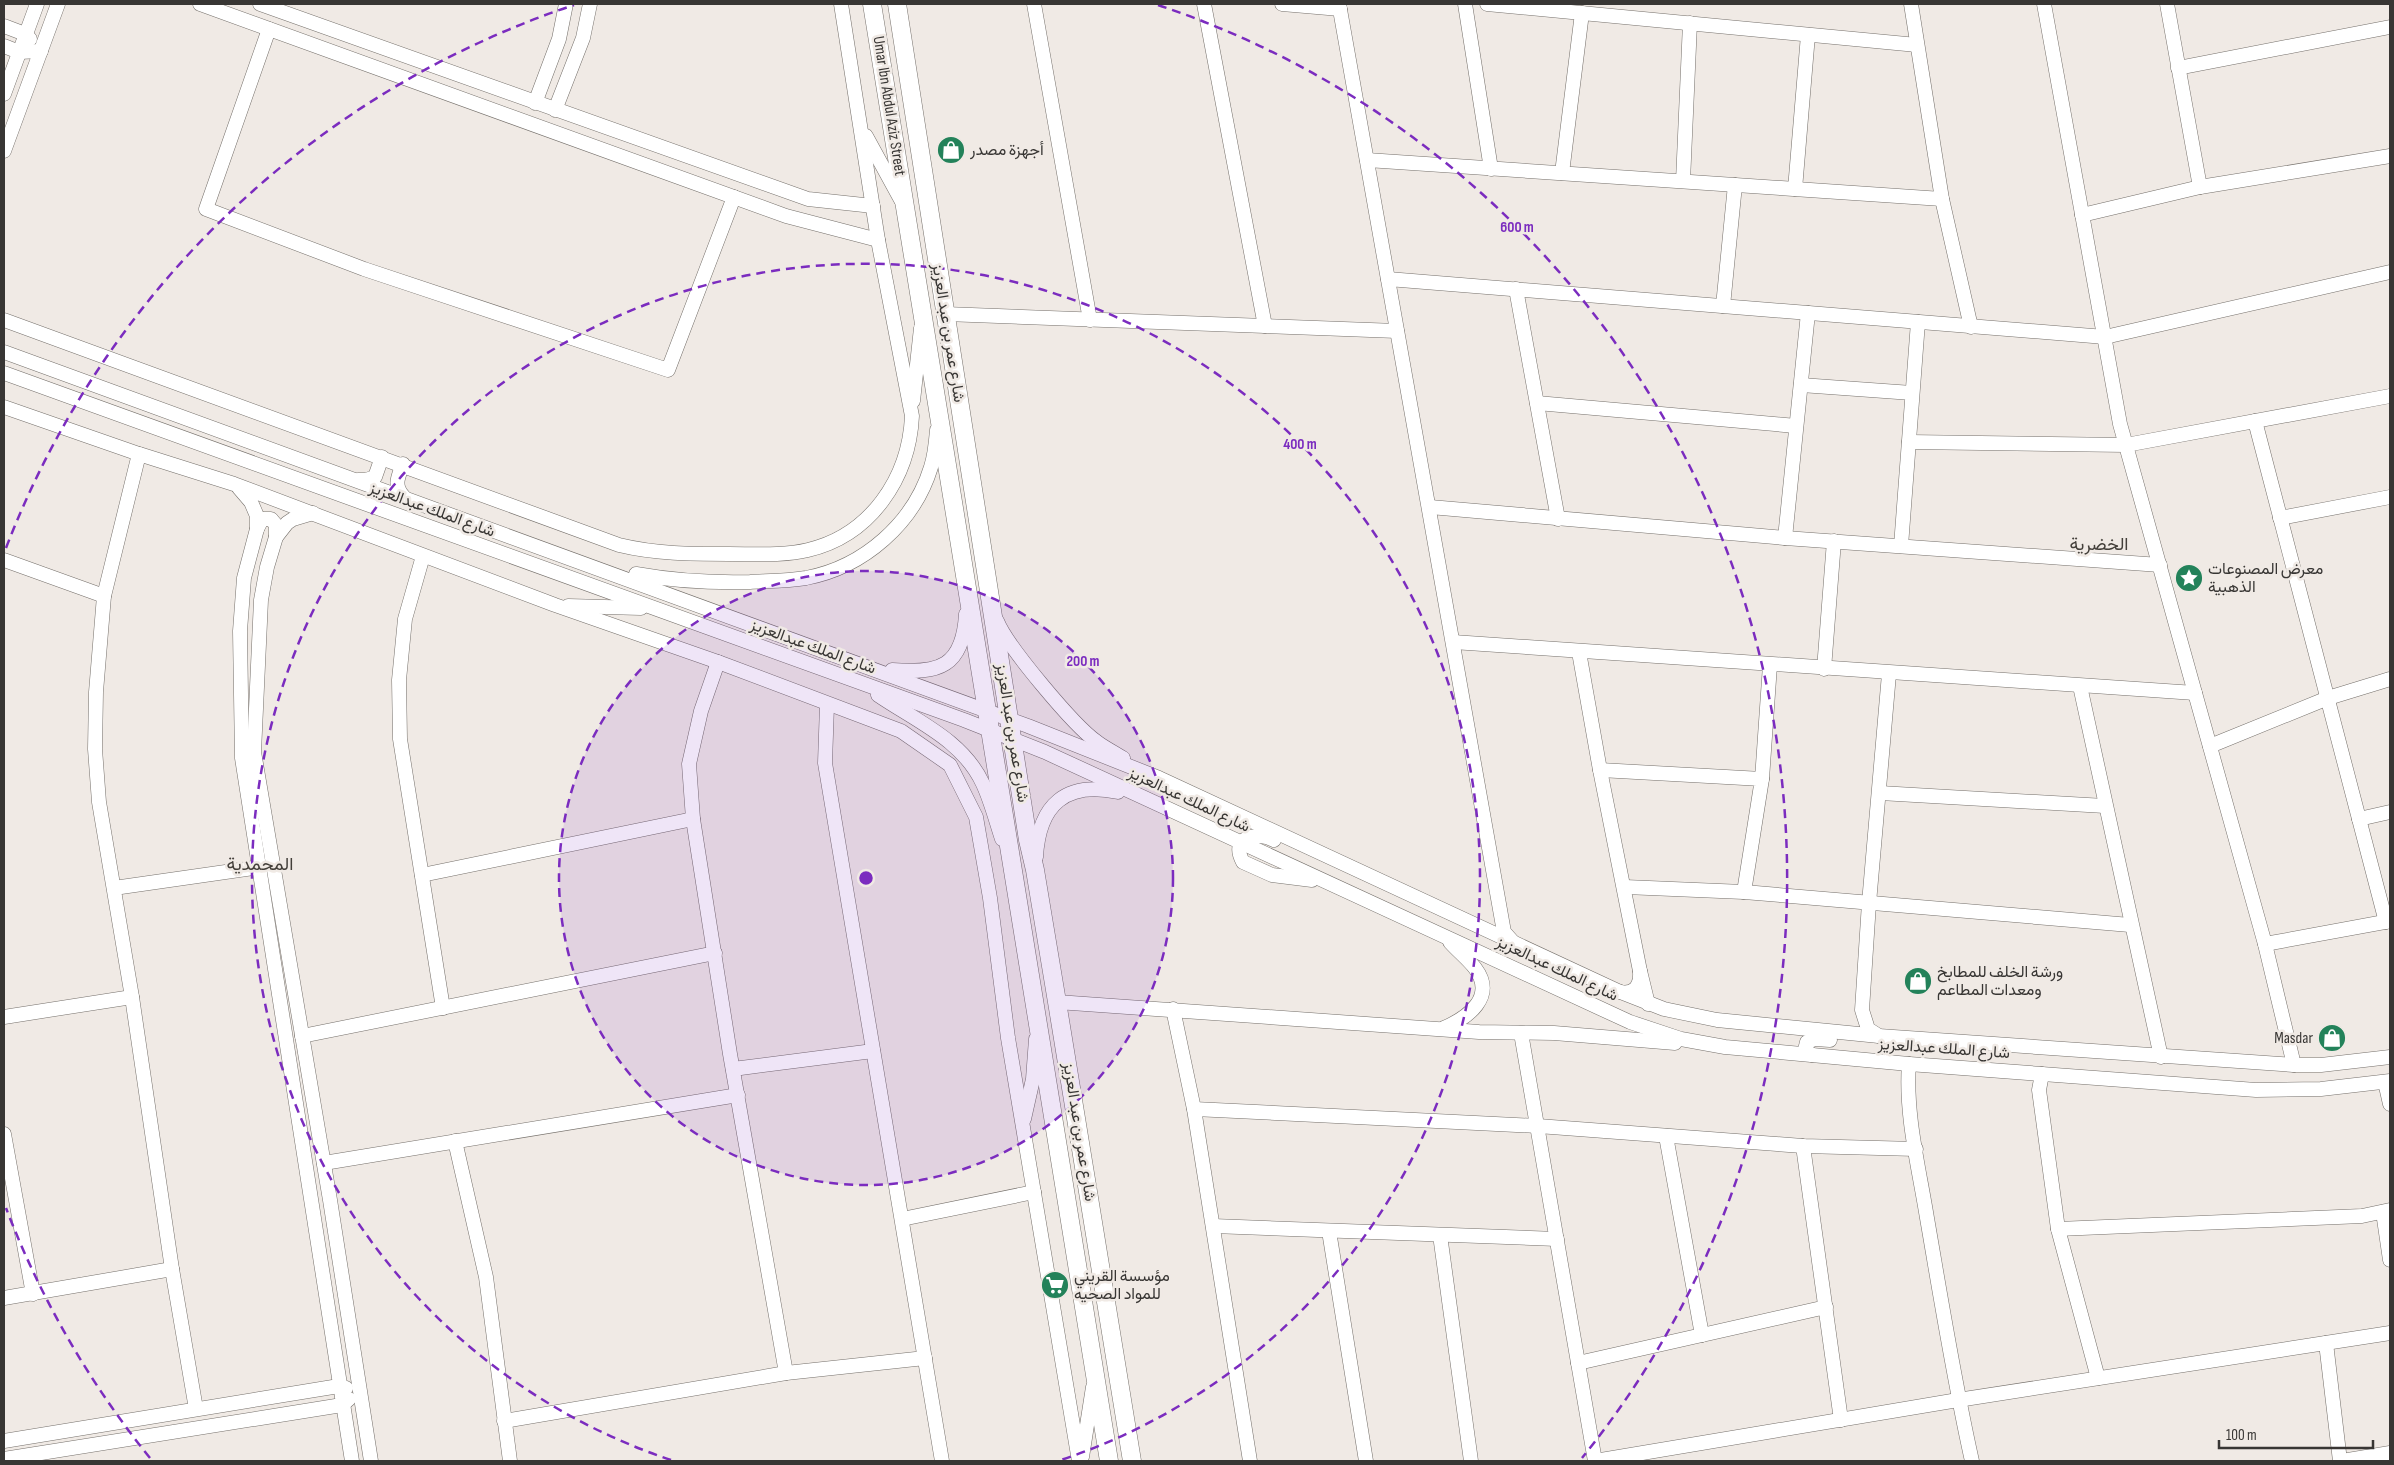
<svg xmlns="http://www.w3.org/2000/svg" width="2394" height="1465" font-family="'Sofia Sans Condensed',Vazirmatn,sans-serif">
  <style>
    .lines { fill: none; stroke-linecap: round; stroke-linejoin: round }
    .minor-casing { stroke: #75706b; stroke-width: 15 }
    .major-casing { stroke: #75706b; stroke-width: 19 }
    .minor { stroke: #fff; stroke-width: 14 }
    .major { stroke: #fff; stroke-width: 18 }
    .ring { fill: none; stroke: #7b2cbf; stroke-width: 2.5; stroke-dasharray: 9 6 }
    .labels { text-anchor: middle; dominant-baseline: central; stroke-width: 5; stroke-linejoin: round; paint-order: stroke }
    .street-label { font-size: 16px; fill: #383634; stroke: #f0eae5 }
    .poi-label { font-size: 16px; fill: #383634; stroke: #f0eae5; text-anchor: start }
    .neighbourhood-label { font-size: 18px; fill: #433f3a; stroke: #f0eae5 }
    .centre { fill: #7b2cbf; stroke: #f0eae5; stroke-width: 2.5 }
    .ring-label { font-size: 15px; text-anchor: middle; font-weight: bold; fill: #7b2cbf; stroke: #f0eae5; stroke-width: 5; stroke-linejoin: round; paint-order: stroke }
  </style>
  <rect width="100%" height="100%" fill="#f0eae5"/>
  <g class="lines">
    <defs>
      <g id="minor">
        <path d="M 200,4 L 786,216 L 878,240"/>
        <path d="M 260,4 L 808,199 L 873,206"/>
        <path d="M 1034,4 L 1090,320"/>
        <path d="M 1204,4 L 1265,326"/>
        <path d="M 1282,4 L 1340,9"/>
        <path d="M 1339,4 L 1504,932 L 1512,941"/>
        <path d="M 1465,4 L 1491,169"/>
        <path d="M 1487,4 L 1917,45"/>
        <path d="M 1911,4 L 1942,199 L 1971,327"/>
        <path d="M 2044,4 L 2120,424 L 2265,944 L 2294,1065"/>
        <path d="M 2167,4 L 2200,187"/>
        <path d="M 4,26 L 25,34 L 30,39"/>
        <path d="M 269,29 L 206,209 L 364,269 L 668,370 L 734,197"/>
        <path d="M 4,46 L 19,52 L 41,51"/>
        <path d="M 2178,68 L 2390,27"/>
        <path d="M 4,94 L 37,4"/>
        <path d="M 535,103 L 559,39 L 566,4"/>
        <path d="M 555,110 L 583,38 L 590,4"/>
        <path d="M 866,136 L 901,200"/>
        <path d="M 4,151 L 58,4"/>
        <path d="M 1367,160 L 1942,199"/>
        <path d="M 1562,173 L 1582,13"/>
        <path d="M 1683,181 L 1690,23"/>
        <path d="M 1795,189 L 1808,35"/>
        <path d="M 2082,215 L 2200,187 L 2390,156"/>
        <path d="M 1388,279 L 2105,337 L 2390,272"/>
        <path d="M 1516,289 L 1558,519"/>
        <path d="M 1723,306 L 1735,185"/>
        <path d="M 945,314 L 1397,331"/>
        <path d="M 4,320 L 619,545 C 656,554 691,554 729,554 C 755,554 783,556 808,550 C 871,535 909,478 912,416 L 878,240 L 841,4"/>
        <path d="M 4,352 L 1028,726 L 1159,778 L 1618,991 L 1664,1009 L 1717,1020 L 1879,1036 L 2294,1065 L 2321,1065 L 2390,1057"/>
        <path d="M 4,373 L 964,720 L 1045,752 L 1630,1022 L 1681,1039 L 1725,1047 L 1909,1064 L 2256,1090 L 2321,1089 L 2390,1081"/>
        <path d="M 1801,385 L 1912,393"/>
        <path d="M 913,401 L 921,328"/>
        <path d="M 1537,403 L 1796,426"/>
        <path d="M 4,407 L 139,454 L 234,484 L 555,605 L 718,662 L 901,731 L 950,765 L 976,817 L 990,898 L 1008,1038 L 1079,1461"/>
        <path d="M 2255,421 L 2386,922"/>
        <path d="M 1909,442 L 2126,445 L 2390,396"/>
        <path d="M 139,454 L 104,596 L 96,692 L 95,749 L 99,802 L 132,997 L 172,1269 L 196,1409"/>
        <path d="M 403,464 C 398,477 393,486 404,497"/>
        <path d="M 358,480 L 366,480 L 375,477 L 382,457"/>
        <path d="M 239,488 L 251,502 L 257,516 L 257,529 L 244,578 L 240,631 L 242,758 L 352,1461"/>
        <path d="M 1430,507 L 1785,538 L 2160,565"/>
        <path d="M 313,513 L 293,519 L 287,523 L 276,537 L 267,567 L 261,600 L 254,752 L 330,1200 L 371,1461"/>
        <path d="M 2280,518 L 2390,497"/>
        <path d="M 257,529 L 262,519 L 271,519 L 276,525 L 276,537"/>
        <path d="M 1785,538 L 1808,313"/>
        <path d="M 1901,546 L 1918,322"/>
        <path d="M 423,556 L 405,619 L 399,680 L 400,739 L 443,1008"/>
        <path d="M 4,560 L 104,596"/>
        <path d="M 636,574 C 675,581 711,583 750,582 C 768,581 788,581 806,578 C 864,567 914,523 931,467 C 935,455 936,442 937,430"/>
        <path d="M 568,606 L 641,608"/>
        <path d="M 997,621 C 1007,646 1074,726 1097,742 C 1105,748 1115,753 1123,758"/>
        <path d="M 1453,642 L 2195,693"/>
        <path d="M 1579,652 L 1600,770 L 1640,971"/>
        <path d="M 718,662 L 701,711 L 689,764 L 693,819 L 730,1054 L 786,1373"/>
        <path d="M 1824,669 L 1834,541"/>
        <path d="M 892,670 C 939,674 963,667 966,614"/>
        <path d="M 2080,686 L 2161,1057"/>
        <path d="M 878,695 C 916,721 963,740 983,784 C 991,801 996,821 1002,839"/>
        <path d="M 827,705 L 825,763 L 942,1461"/>
        <path d="M 2210,746 L 2328,698 L 2390,679"/>
        <path d="M 1600,770 L 1762,779 L 1744,892"/>
        <path d="M 1762,779 L 1770,665"/>
        <path d="M 1880,793 L 2105,806"/>
        <path d="M 2359,819 L 2390,812"/>
        <path d="M 1274,840 C 1257,831 1229,837 1243,862 L 1272,875 L 1312,880"/>
        <path d="M 1036,857 C 1039,804 1066,781 1118,792"/>
        <path d="M 422,875 L 693,819"/>
        <path d="M 1625,887 L 1744,892 L 2130,925"/>
        <path d="M 114,888 L 260,867"/>
        <path d="M 2265,944 L 2390,921"/>
        <path d="M 1620,992 C 1635,995 1641,985 1640,971 L 1648,1004"/>
        <path d="M 1057,1002 L 1479,1032 L 1554,1033 L 1675,1043"/>
        <path d="M 1173,1009 L 1194,1109 L 1250,1461"/>
        <path d="M 4,1017 L 132,997"/>
        <path d="M 1444,1028 C 1467,1018 1497,997 1475,968 C 1468,959 1458,951 1450,942"/>
        <path d="M 1521,1033 L 1595,1461"/>
        <path d="M 302,1036 L 715,953"/>
        <path d="M 1879,1036 L 1868,1029 L 1862,1010 L 1869,903 L 1889,674"/>
        <path d="M 1812,1055 L 1805,1050 L 1807,1042 L 1815,1039 L 1830,1040"/>
        <path d="M 1909,1064 C 1905,1114 1919,1168 1927,1218 C 1941,1299 1954,1381 1972,1461"/>
        <path d="M 733,1069 L 873,1051"/>
        <path d="M 2042,1074 L 2039,1090 L 2058,1229 L 2098,1378"/>
        <path d="M 2385,1082 L 2390,1104"/>
        <path d="M 1194,1109 L 1538,1126 L 1803,1146 L 1916,1149"/>
        <path d="M 1024,1119 L 1033,1079 L 1036,1039"/>
        <path d="M 4,1134 L 33,1294"/>
        <path d="M 1666,1136 L 1702,1335"/>
        <path d="M 455,1141 L 486,1277 L 510,1461"/>
        <path d="M 1803,1146 L 1841,1420"/>
        <path d="M 324,1163 L 738,1095"/>
        <path d="M 2383,1212 L 2390,1260"/>
        <path d="M 902,1219 L 1034,1192"/>
        <path d="M 1213,1226 L 1557,1239"/>
        <path d="M 2058,1229 L 2362,1216 L 2390,1210"/>
        <path d="M 1329,1231 L 1366,1461"/>
        <path d="M 1440,1235 L 1471,1461"/>
        <path d="M 4,1298 L 172,1269"/>
        <path d="M 2326,1343 L 2340,1461"/>
        <path d="M 1578,1363 L 1826,1307"/>
        <path d="M 504,1421 L 786,1373 L 925,1358"/>
        <path d="M 4,1441 L 339,1386 L 346,1388"/>
        <path d="M 1082,1457 L 1093,1387"/>
        <path d="M 4,1459 L 342,1405 L 349,1399"/>
        <path d="M 1595,1461 L 1958,1400 L 2390,1333"/>
        <path d="M 2342,1461 L 2390,1453"/>
      </g>
      <g id="major">
        <path d="M 872,4 L 1109,1461"/>
        <path d="M 897,4 L 1028,840 L 1035,870 L 1057,1002 L 1132,1461"/>
      </g>
    </defs>
    <use href="#minor" class="minor-casing"/>
    <use href="#major" class="major-casing"/>
    <use href="#minor" class="minor"/>
    <use href="#major" class="major"/>
  </g>
  <circle cx="866" cy="878" r="307" fill="#7b2cbf" fill-opacity=".12"/>
  <g class="ring">
    <circle cx="866" cy="878" r="307"/>
    <path d="M671 1460A614 614 0 1 1 1061 1460"/>
    <path d="M150 1458A921 921 0 0 1 6 1208M6 548A921 921 0 0 1 574 5M1158 5A921 921 0 0 1 1582 1458"/>
  </g>
  <defs>
    <symbol id="shop-disc" viewBox="-11 -11 22 22"><circle r="9.5" fill="#23825a" stroke="#f0eae5"/><path d="M-5-2.5h2.3a2.7 3.5 0 0 1 5.4 0H5L5.5 6h-11ZM-1.5-2.5h3a1.5 2.3 0 0 0-3 0Z" fill="#fff"/></symbol>
    <symbol id="sight-disc" viewBox="-11 -11 22 22"><circle r="9.5" fill="#23825a" stroke="#f0eae5"/><path d="M0-6L1.8-2.2L6-1.7L2.9 1.2L3.7 5.4L0 3.3L-3.7 5.4L-2.9 1.2L-6-1.7L-1.8-2.2Z" fill="#fff"/></symbol>
    <symbol id="supermarket-disc" viewBox="-11 -11 22 22"><circle r="9.5" fill="#23825a" stroke="#f0eae5"/><path d="M-6-5.5h2.5l.6 2H6L4.5 2H-2.5L-4.4-4H-6ZM-1.5 3.2a1.3 1.3 0 1 0 .1 0ZM3 3.2a1.3 1.3 0 1 0 .1 0Z" fill="#fff"/></symbol>
  </defs>
  <g fill-rule="evenodd">
    <use href="#shop-disc" x="935" y="134" width="32" height="32"/>
    <use href="#sight-disc" x="2173" y="562" width="32" height="32"/>
    <use href="#shop-disc" x="1902" y="965" width="32" height="32"/>
    <use href="#shop-disc" x="2316" y="1022" width="32" height="32"/>
    <use href="#supermarket-disc" x="1039" y="1269" width="32" height="32"/>
  </g>
  <g class="labels">
    <g class="street-label">
      <text transform="translate(889 106) rotate(81)">Umar Ibn Abdul Aziz Street</text>
      <text transform="translate(948 333) rotate(81)">شارع عمر بن عبد العزيز</text>
      <text transform="translate(432 510) rotate(20)">شارع الملك عبدالعزيز</text>
      <text transform="translate(813 647) rotate(20)">شارع الملك عبدالعزيز</text>
      <text transform="translate(1012 733) rotate(81)">شارع عمر بن عبد العزيز</text>
      <text transform="translate(1189 800) rotate(25)">شارع الملك عبدالعزيز</text>
      <text transform="translate(1557 969) rotate(25)">شارع الملك عبدالعزيز</text>
      <text transform="translate(1944 1049) rotate(4)">شارع الملك عبدالعزيز</text>
      <text transform="translate(1079 1132) rotate(81)">شارع عمر بن عبد العزيز</text>
    </g>
    <g class="poi-label">
      <text x="970" y="150">أجهزة مصدر</text>
      <text x="2208" y="569">معرض المصنوعات<tspan x="2208" dy="18">الذهبية</tspan></text>
      <text x="1937" y="972">ورشة الخلف للمطابخ<tspan x="1937" dy="18">ومعدات المطاعم</tspan></text>
      <text x="2313" y="1038" text-anchor="end">Masdar</text>
      <text x="1074" y="1276">مؤسسة القريني<tspan x="1074" dy="18">للمواد الصحيه</tspan></text>
    </g>
    <g class="neighbourhood-label">
      <text x="2099" y="544">الخضرية</text>
      <text x="260" y="864">المحمدية</text>
    </g>
  </g>
  <circle cx="866" cy="878" r="8" class="centre"/>
  <g class="ring-label">
    <text x="1517" y="232">600 m</text>
    <text x="1300" y="449">400 m</text>
    <text x="1083" y="666">200 m</text>
  </g>
  <rect width="2394" height="1465" fill="none" stroke="#383634" stroke-width="10"/>
  <path d="M2219 1440v8h154v-8" fill="none" stroke="#383634" stroke-width="2.5"/>
  <text x="2226" y="1440" font-size="15" fill="#383634" stroke="#f0eae5" stroke-width="4" paint-order="stroke">100 m</text>
</svg>
